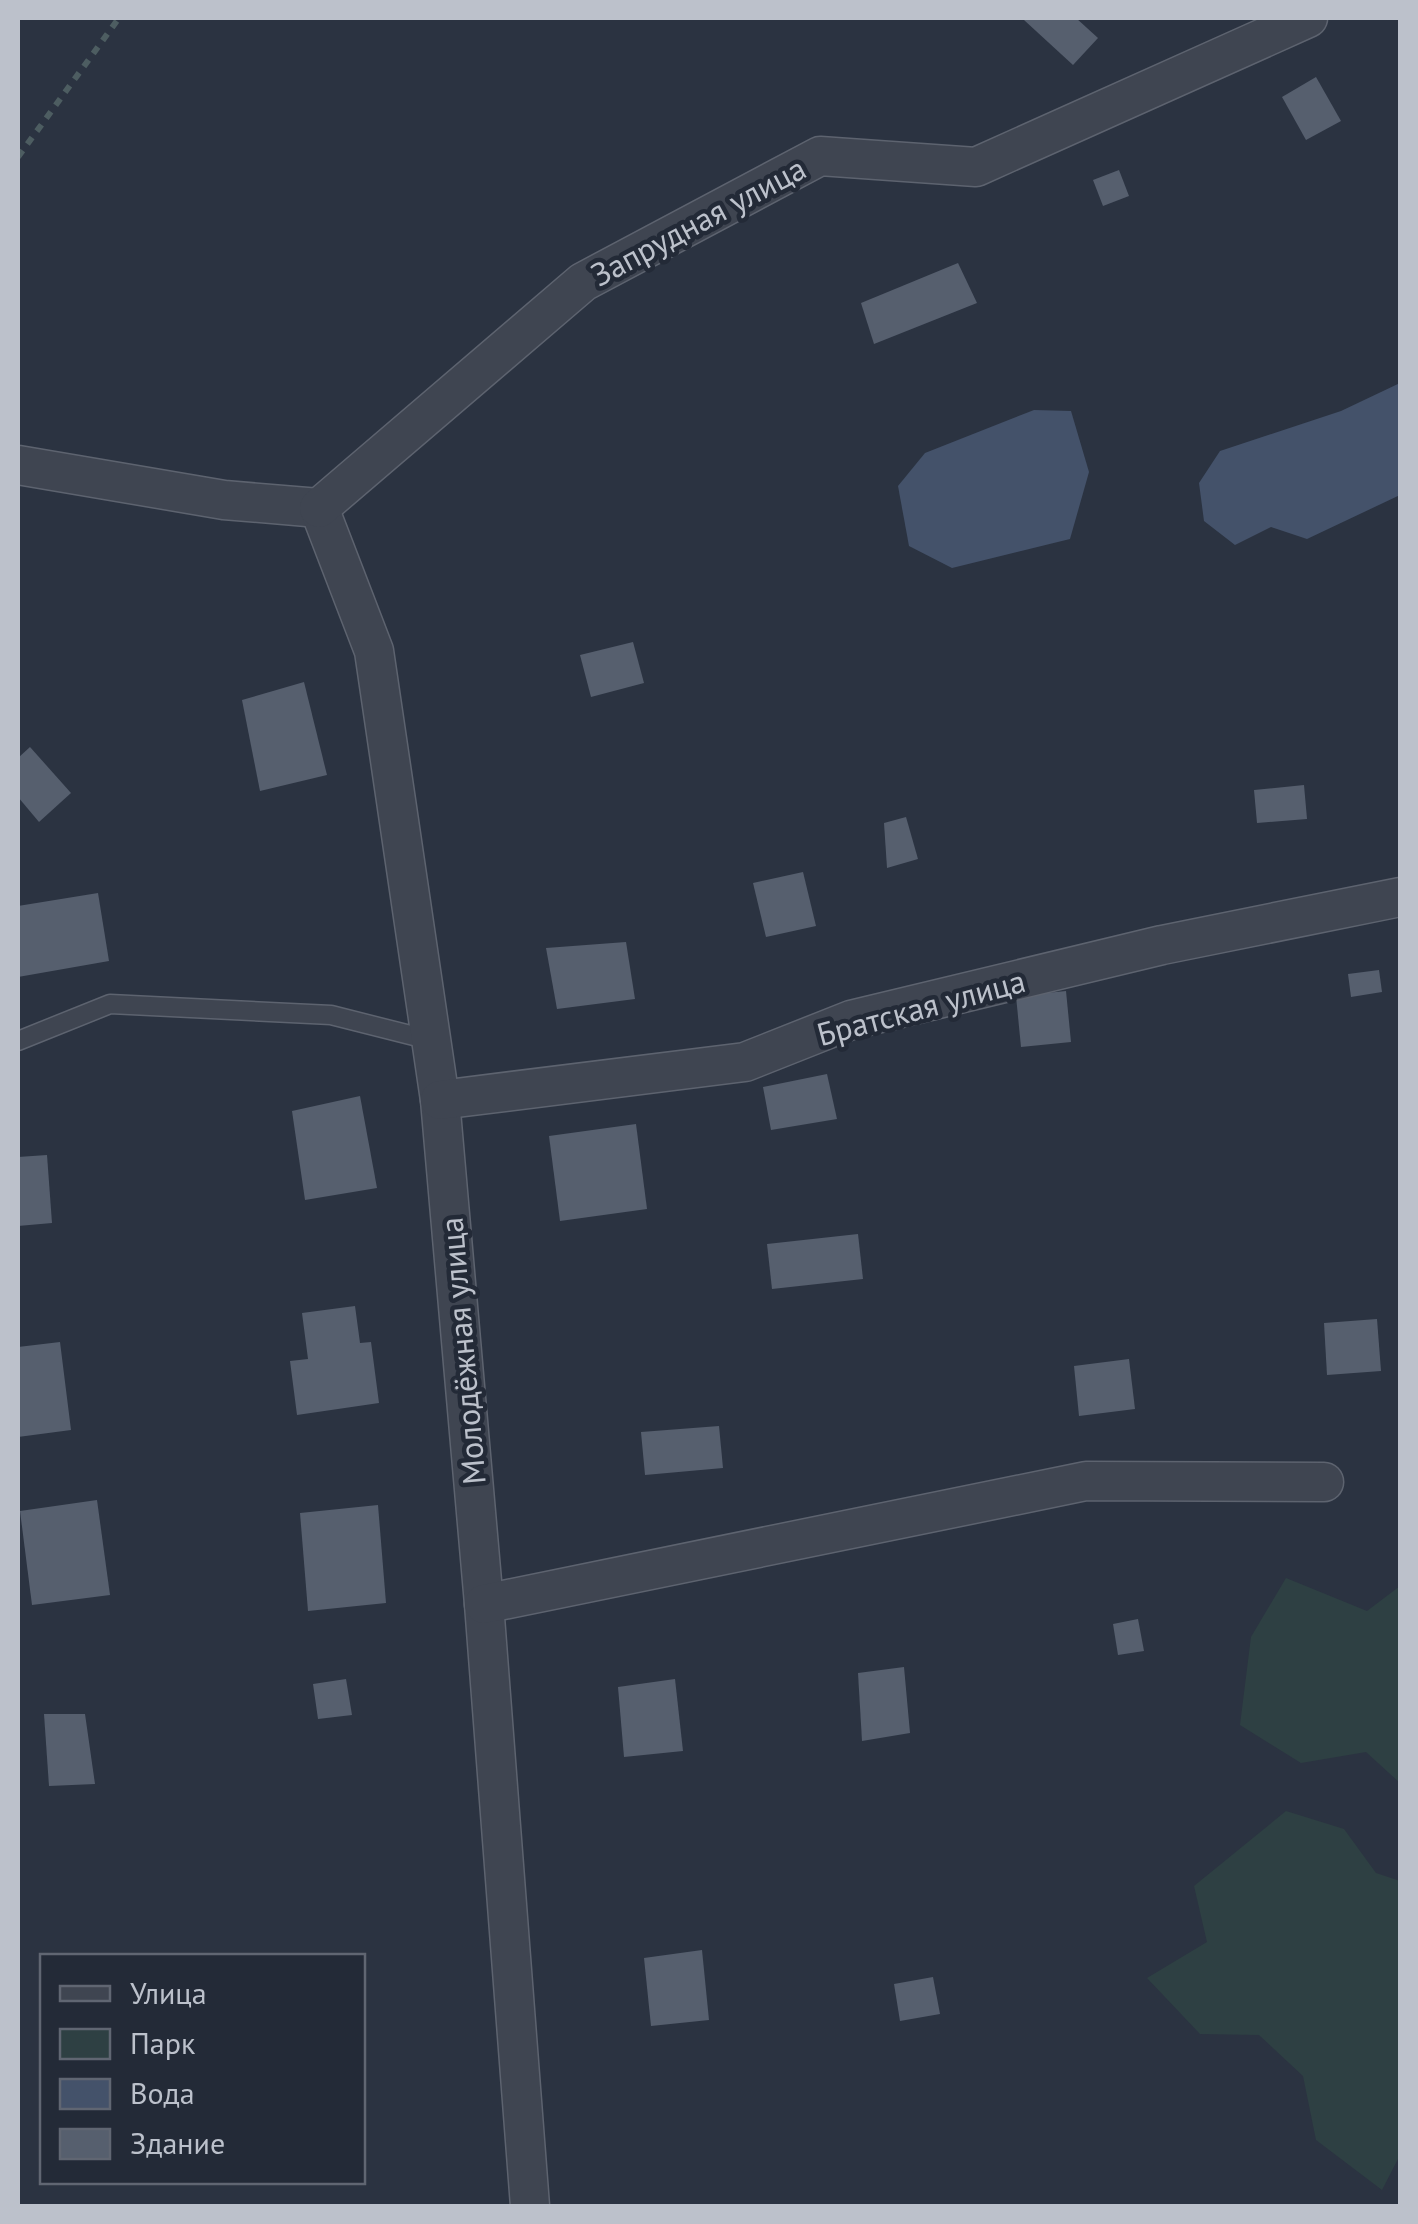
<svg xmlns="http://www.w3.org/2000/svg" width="1418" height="2224" font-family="'PT Sans',sans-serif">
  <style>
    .green { fill: #2e4043 }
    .water { fill: #44526a }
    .building { fill: #565f6e }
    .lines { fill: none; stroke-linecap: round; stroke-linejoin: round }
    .lane-casing { stroke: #5d636f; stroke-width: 21 }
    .street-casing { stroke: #5d636f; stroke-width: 41 }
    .path { stroke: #4d5d61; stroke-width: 6; stroke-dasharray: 8 8; stroke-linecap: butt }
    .lane { stroke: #3f4551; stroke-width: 18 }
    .street { stroke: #3f4551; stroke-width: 38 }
    .labels { text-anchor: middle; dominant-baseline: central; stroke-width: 9; stroke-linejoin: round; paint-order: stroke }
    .street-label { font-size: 32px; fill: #bcc1cb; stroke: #232a37 }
  </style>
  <rect width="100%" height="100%" fill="#2b3341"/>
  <g class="green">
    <path d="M 1286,1578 L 1367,1611 L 1400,1586 L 1400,1783 L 1366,1752 L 1301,1763 L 1240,1725 L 1251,1637 Z"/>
    <path d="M 1286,1811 L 1344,1829 L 1376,1873 L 1400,1881 L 1400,2155 L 1382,2190 L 1316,2140 L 1303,2076 L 1259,2035 L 1200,2034 L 1147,1978 L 1207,1942 L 1194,1886 Z"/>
  </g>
  <g class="water">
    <path d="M 1400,383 L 1400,495 L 1307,539 L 1271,527 L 1235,545 L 1204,521 L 1199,483 L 1220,451 L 1341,411 Z"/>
    <path d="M 1034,410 L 1071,411 L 1089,472 L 1070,539 L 952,568 L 909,546 L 898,486 L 925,453 Z"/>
  </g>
  <g class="building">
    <path d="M 1026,18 L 1076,18 L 1098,38 L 1073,65 L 1024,20 Z"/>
    <path d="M 1316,77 L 1341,121 L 1306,140 L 1282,97 Z"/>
    <path d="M 1119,170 L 1129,196 L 1103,206 L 1093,180 Z"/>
    <path d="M 958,263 L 977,303 L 874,344 L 861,303 Z"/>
    <path d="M 633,642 L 644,683 L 591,697 L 580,655 Z"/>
    <path d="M 304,682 L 327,775 L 260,791 L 242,700 Z"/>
    <path d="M 30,747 L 71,793 L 39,822 L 18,797 L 18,758 Z"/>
    <path d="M 1304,785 L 1307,819 L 1257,823 L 1254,790 Z"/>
    <path d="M 906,817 L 918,859 L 887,868 L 884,823 Z"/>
    <path d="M 803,872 L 816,926 L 766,937 L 753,883 Z"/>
    <path d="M 98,893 L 109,961 L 18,977 L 18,906 Z"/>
    <path d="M 626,942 L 635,999 L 557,1009 L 546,948 Z"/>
    <path d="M 1379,970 L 1382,992 L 1351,997 L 1348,974 Z"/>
    <path d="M 1066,991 L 1071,1042 L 1021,1047 L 1016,996 Z"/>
    <path d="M 827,1074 L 837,1119 L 771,1130 L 763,1087 Z"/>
    <path d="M 360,1096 L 377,1188 L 305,1200 L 292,1111 Z"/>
    <path d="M 636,1124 L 647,1209 L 560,1221 L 549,1136 Z"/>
    <path d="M 47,1155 L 52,1223 L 18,1226 L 18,1157 Z"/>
    <path d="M 858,1234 L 863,1279 L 772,1289 L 767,1244 Z"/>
    <path d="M 355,1306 L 360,1343 L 371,1342 L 379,1403 L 297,1415 L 290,1361 L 308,1359 L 302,1313 Z"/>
    <path d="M 1377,1319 L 1381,1371 L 1327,1375 L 1324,1323 Z"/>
    <path d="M 60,1342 L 71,1430 L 18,1437 L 18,1347 Z"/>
    <path d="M 1129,1359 L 1135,1409 L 1079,1416 L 1074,1366 Z"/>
    <path d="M 719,1426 L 723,1468 L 645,1475 L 641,1432 Z"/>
    <path d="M 97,1500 L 110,1595 L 32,1605 L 20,1511 Z"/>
    <path d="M 378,1505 L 386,1603 L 308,1611 L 300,1513 Z"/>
    <path d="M 1138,1619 L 1144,1651 L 1118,1655 L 1113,1624 Z"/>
    <path d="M 904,1667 L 910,1733 L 862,1741 L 858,1673 Z"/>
    <path d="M 346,1679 L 352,1715 L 318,1719 L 313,1684 Z"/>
    <path d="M 675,1679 L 683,1751 L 624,1757 L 618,1687 Z"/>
    <path d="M 44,1714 L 85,1714 L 95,1784 L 49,1786 Z"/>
    <path d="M 702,1950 L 709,2020 L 651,2026 L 644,1958 Z"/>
    <path d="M 933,1977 L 940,2014 L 900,2021 L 894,1984 Z"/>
  </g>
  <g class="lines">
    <defs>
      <path id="lane" d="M 18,1041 L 110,1004 L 331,1015 L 430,1040"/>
      <g id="street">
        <path d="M 18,465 L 224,500 L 319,508"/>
        <path d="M 319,508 L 374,651 L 440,1100 L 484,1604 L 530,2206"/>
        <path d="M 319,508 L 583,282 L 820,156 L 976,167 L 1308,18"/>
        <path d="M 440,1100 L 745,1062 L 851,1020 L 1162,945 L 1400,897"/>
        <path d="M 484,1604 L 1086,1481 L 1324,1482"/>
      </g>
    </defs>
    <use href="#lane" class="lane-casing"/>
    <use href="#street" class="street-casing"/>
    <path class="path" d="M 18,157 L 119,18"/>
    <use href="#lane" class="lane"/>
    <use href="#street" class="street"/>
  </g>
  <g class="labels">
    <g class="street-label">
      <text transform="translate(698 221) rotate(-28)">Запрудная улица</text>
      <text transform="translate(921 1007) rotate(-15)">Братская улица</text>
      <text transform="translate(462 1351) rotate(-95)">Молодёжная улица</text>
    </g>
  </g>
  <rect width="1418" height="2224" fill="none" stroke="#bcc1cb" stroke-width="40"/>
  <rect x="40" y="1954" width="325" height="230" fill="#232a37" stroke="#606672" stroke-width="2.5"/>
  <rect x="60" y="1986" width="50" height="15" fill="#3f4551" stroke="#606672" stroke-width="2.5"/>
  <text x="130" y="2004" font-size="30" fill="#bcc1cb">Улица</text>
  <rect x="60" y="2029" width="50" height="30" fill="#2e4043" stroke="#606672" stroke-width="2.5"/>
  <text x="130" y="2054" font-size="30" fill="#bcc1cb">Парк</text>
  <rect x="60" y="2079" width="50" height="30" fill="#44526a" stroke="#606672" stroke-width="2.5"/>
  <text x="130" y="2104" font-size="30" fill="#bcc1cb">Вода</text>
  <rect x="60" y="2129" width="50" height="30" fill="#565f6e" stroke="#606672" stroke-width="2.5"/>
  <text x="130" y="2154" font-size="30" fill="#bcc1cb">Здание</text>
</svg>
